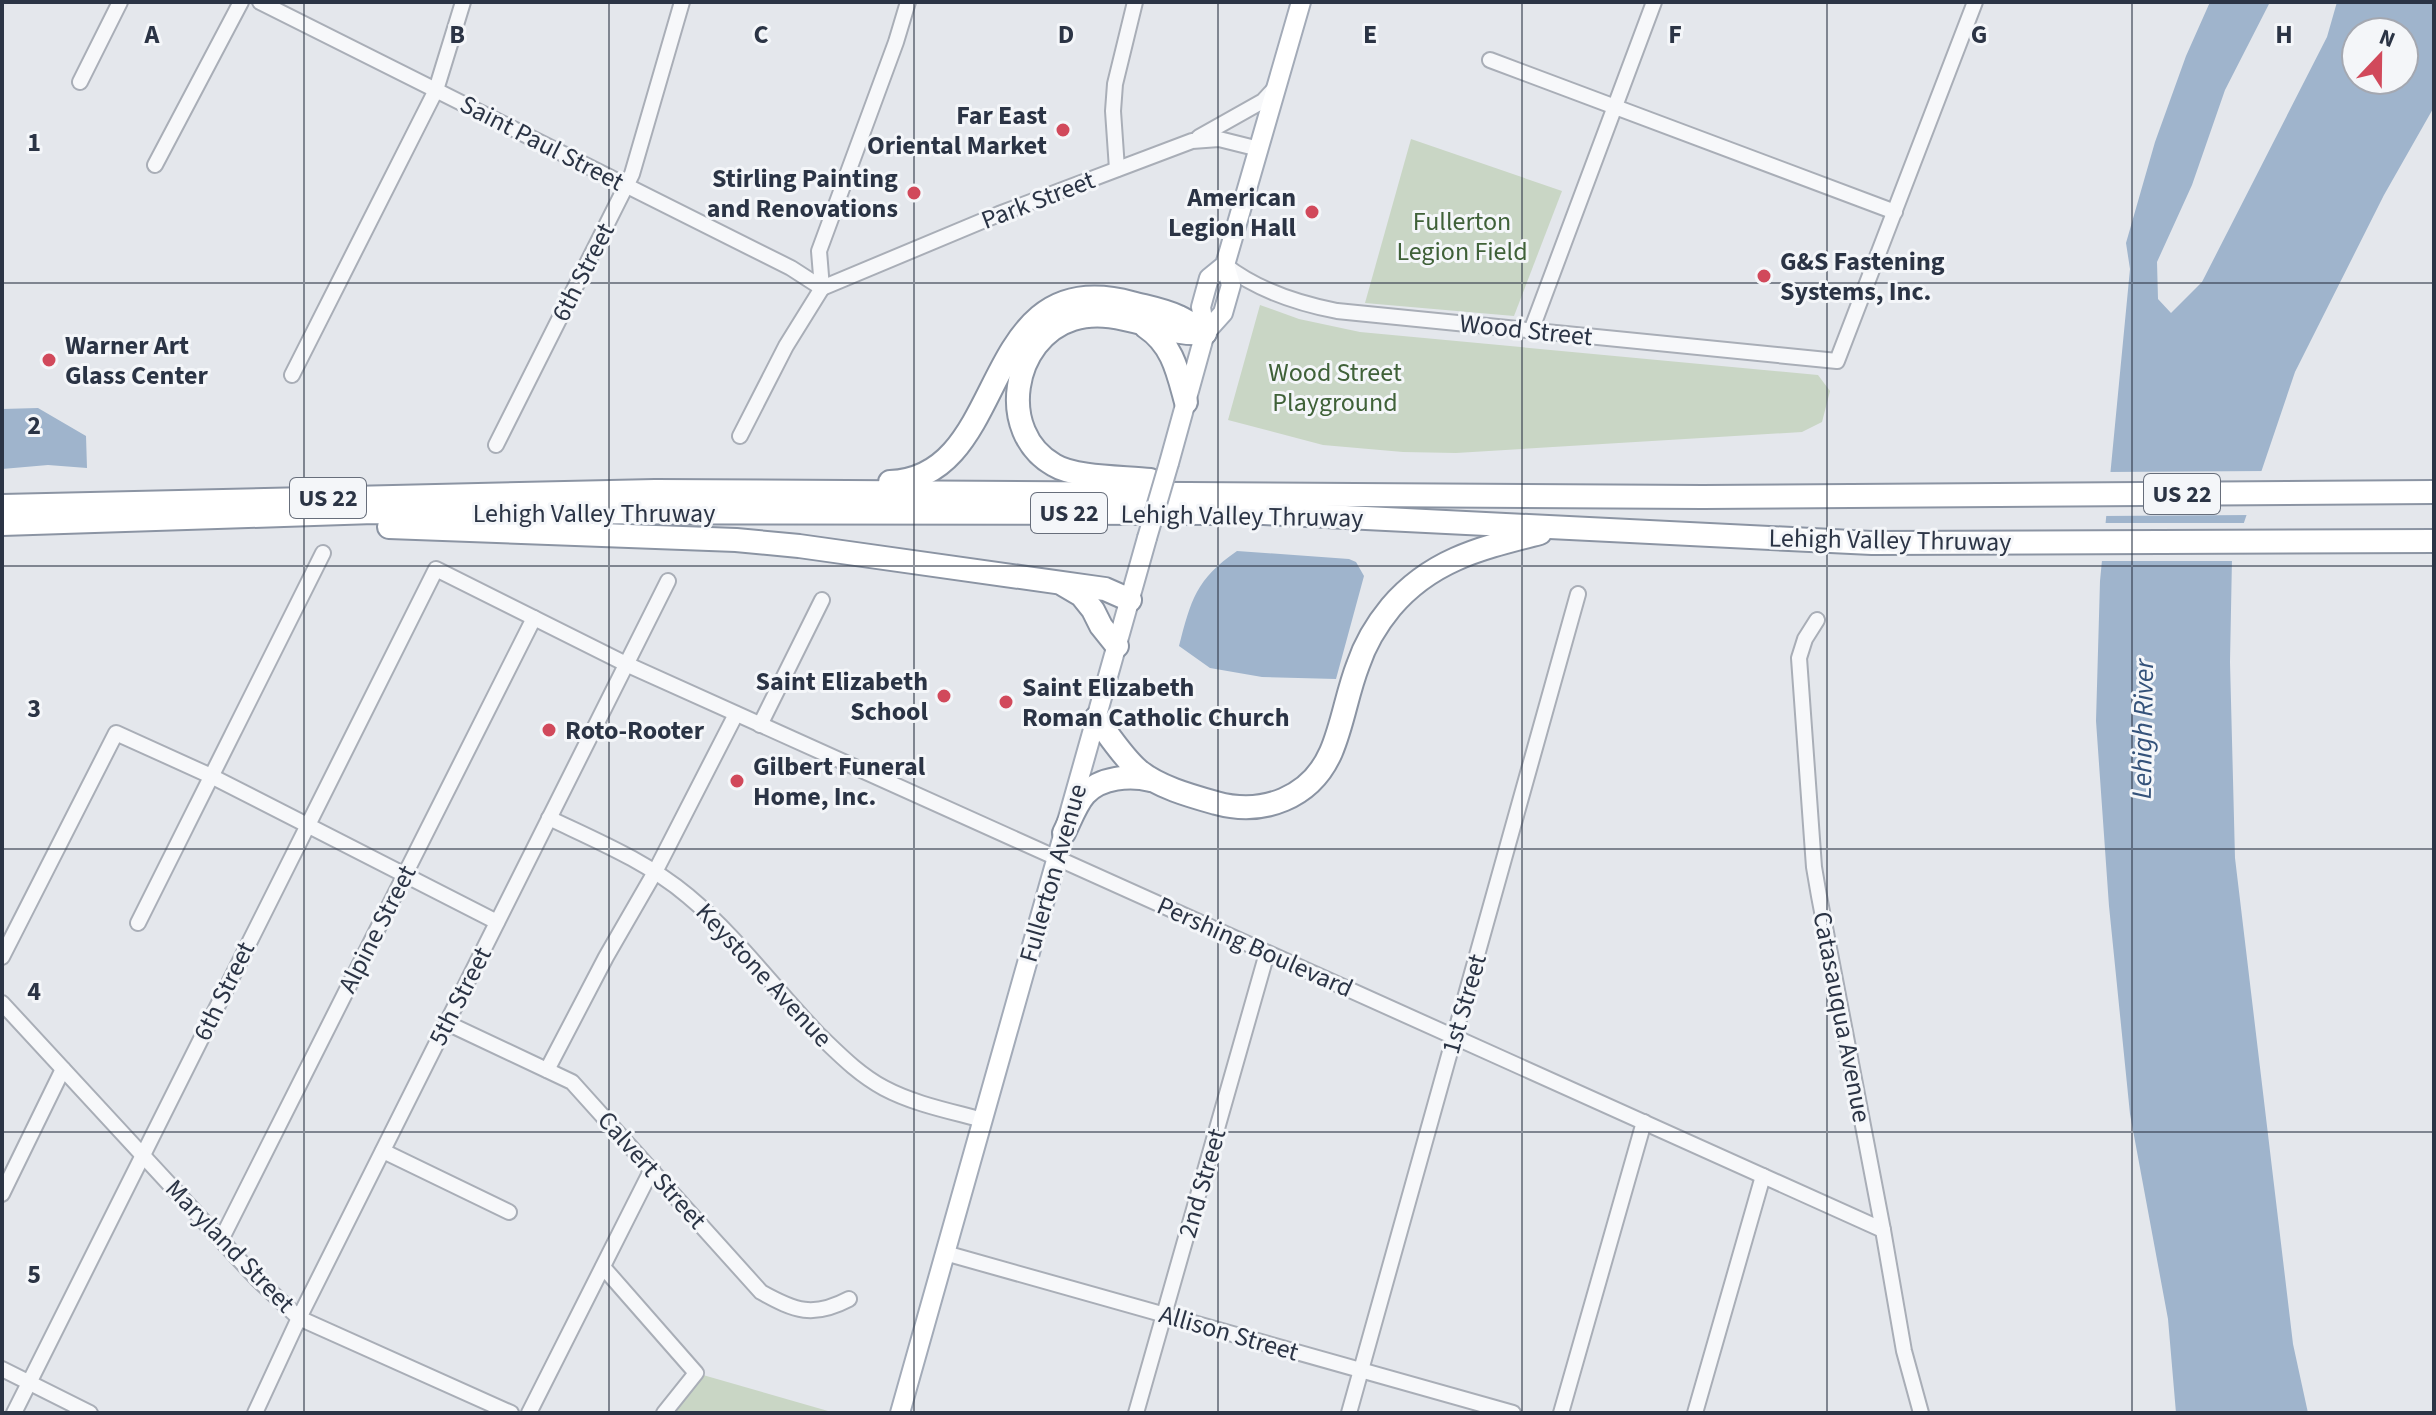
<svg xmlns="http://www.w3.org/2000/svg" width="2436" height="1415" font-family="'Source Sans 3',sans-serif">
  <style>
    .green { fill: #c9d6c5 }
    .water { fill: #9fb4cc; fill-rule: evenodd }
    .pier { fill: #e4e7ec }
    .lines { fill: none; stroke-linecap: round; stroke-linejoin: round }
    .minor-casing { stroke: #a9aeb7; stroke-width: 18 }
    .major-casing { stroke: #a3abb8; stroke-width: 22 }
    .highway-casing { stroke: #8b94a3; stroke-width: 26 }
    .minor { stroke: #f7f8fa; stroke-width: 14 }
    .major { stroke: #fff; stroke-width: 18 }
    .highway { stroke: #fff; stroke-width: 22 }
    .major-bridge-casing { stroke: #a3abb8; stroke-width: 22; stroke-linecap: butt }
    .major-bridge { stroke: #fff; stroke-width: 18 }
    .grid { fill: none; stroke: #2b3445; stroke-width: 2; stroke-opacity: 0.55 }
    .poi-dot { fill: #d1495b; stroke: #f4f6f9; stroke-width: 3 }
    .labels { text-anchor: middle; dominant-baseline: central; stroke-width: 6; stroke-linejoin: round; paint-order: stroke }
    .shield { fill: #f4f6f9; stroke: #676e7b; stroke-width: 2 }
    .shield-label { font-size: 24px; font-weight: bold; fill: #2b3445 }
    .poi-label { font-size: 26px; font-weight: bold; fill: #2b3445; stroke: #f4f6f9; text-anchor: start }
    .street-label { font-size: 26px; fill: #2b3445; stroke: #f4f6f9 }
    .park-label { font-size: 26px; fill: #3f6138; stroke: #f4f6f9 }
    .water-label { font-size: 28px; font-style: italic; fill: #34527a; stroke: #f4f6f9 }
    .grid-label { font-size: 26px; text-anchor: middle; font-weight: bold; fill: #2b3445; stroke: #f4f6f9; stroke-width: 6; stroke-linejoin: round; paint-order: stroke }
  </style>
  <rect width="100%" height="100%" fill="#e4e7ec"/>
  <g class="green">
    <path d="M 1411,139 L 1562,191 L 1514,316 L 1365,303 Z"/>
    <path d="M 1260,305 L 1299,319 L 1360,332 L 1818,375 L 1830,391 L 1822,422 L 1802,432 L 1456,453 L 1403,452 L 1323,445 L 1228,420 Z"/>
    <path d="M 696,1373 L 835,1413 L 664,1413 Z"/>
  </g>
  <g class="water">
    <path d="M 2210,2 L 2270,2 L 2225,90 L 2192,185 L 2157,262 L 2158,299 L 2171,313 L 2202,282 L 2327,37 L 2337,2 L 2434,2 L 2434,107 L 2384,195 L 2295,372 L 2232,558 L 2230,662 L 2235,858 L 2293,1344 L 2308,1413 L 2176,1413 L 2168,1319 L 2130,1114 L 2109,906 L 2096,721 L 2100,581 L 2130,269 L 2126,243 L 2155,142 L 2186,56 ZM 2356,32 L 2404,32 L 2404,80 L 2356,80 Z"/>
    <path d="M 38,408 L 86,436 L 87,468 L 48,465 L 2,469 L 2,409 Z"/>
    <path d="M 1237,551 L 1349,559 L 1356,562 L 1364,576 L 1336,679 L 1262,677 L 1210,668 L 1179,646 C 1191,600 1196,579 1237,551 Z"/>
  </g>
  <g class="pier">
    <path d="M 2266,471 L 2251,515 L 2102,516 L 2106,472 Z"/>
    <path d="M 2101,523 L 2248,523 L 2236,561 L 2098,561 Z"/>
  </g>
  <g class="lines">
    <defs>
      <g id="minor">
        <path d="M 260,2 L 791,268 L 822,288"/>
        <path d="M 1490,60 L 1895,212"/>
        <path d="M 80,82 L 120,2"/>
        <path d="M 1199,137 L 1263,101 L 1275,88"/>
        <path d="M 155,165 L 241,2"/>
        <path d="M 1117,169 L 1113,111 L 1115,84 L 1135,2"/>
        <path d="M 1225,265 C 1257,290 1296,303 1337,311 L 1837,361 L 1975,2"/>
        <path d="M 822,288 L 999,214 L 1192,141 L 1219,139 L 1259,149"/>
        <path d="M 1531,331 L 1654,2"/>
        <path d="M 292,375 L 436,90 L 463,2"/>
        <path d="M 740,436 L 786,346 L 822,288 L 819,251 L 896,42 L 908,2"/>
        <path d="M 496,445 L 632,174 L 682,2"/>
        <path d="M 1817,620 L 1805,639 L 1799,658 L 1814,867 L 1819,896 L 1883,1230 L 1904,1351 L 1921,1413"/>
        <path d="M 760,725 L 822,600"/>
        <path d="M 549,818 C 597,841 646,861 688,896 C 736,936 774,988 818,1034 C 839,1054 858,1074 884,1088 C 914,1104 950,1111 983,1120"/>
        <path d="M 138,923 L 323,553"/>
        <path d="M 2,957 L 116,733 L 211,776 L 497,922"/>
        <path d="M 2,1003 L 257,1279 L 299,1318 L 511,1413"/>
        <path d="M 447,1023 L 572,1082 L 761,1292 C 795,1311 813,1318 849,1299"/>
        <path d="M 547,1070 L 606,957 L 655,872 L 736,714"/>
        <path d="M 383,1151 L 509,1212"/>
        <path d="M 2,1194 L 63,1069"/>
        <path d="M 221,1240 L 534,618"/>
        <path d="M 945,1253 L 1513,1413"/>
        <path d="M 603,1267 L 696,1373 L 664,1413"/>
        <path d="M 2,1369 L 90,1413"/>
        <path d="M 14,1413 L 436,569 L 626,664 L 1883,1230"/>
        <path d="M 255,1413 L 299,1318 L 668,581"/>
        <path d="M 529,1413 L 652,1169"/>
        <path d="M 1136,1413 L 1267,953"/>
        <path d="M 1349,1413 L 1578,594"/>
        <path d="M 1561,1413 L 1644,1122"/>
        <path d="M 1695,1413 L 1763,1176"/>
      </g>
      <g id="major">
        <path d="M 1205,333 L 1201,307 L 1209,278 L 1225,265 L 1301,2"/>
        <path d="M 1169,463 L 1205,333 L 1223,313 L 1231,285 L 1225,265"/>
        <path d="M 900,1413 L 1147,538"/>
      </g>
      <g id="highway">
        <path d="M 1146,327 C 1173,345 1178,373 1186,402"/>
        <path d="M 1150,480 C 1124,477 1075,478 1054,465 C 996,432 1012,338 1073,319 C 1117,305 1161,337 1205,333"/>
        <path d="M 890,482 C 1013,478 975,260 1132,303 C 1147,307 1165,310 1179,317 C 1188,321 1197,328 1205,333"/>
        <path d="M 2,506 L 655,491 L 1703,497 L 2434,492"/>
        <path d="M 2,524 L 374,512 L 1264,513 L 1872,543 L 2434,541"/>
        <path d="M 389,527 L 736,540 L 799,546 L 1105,589 L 1130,600"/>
        <path d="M 1064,585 L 1081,595 L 1093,610 L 1101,626 L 1117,646"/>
        <path d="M 1096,718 C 1109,735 1122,756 1138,770 C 1158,787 1191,796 1216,803 C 1263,816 1311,798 1331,752 C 1343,724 1347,693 1358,665 C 1365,644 1377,624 1391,607 C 1432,559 1482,548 1540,533"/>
        <path d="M 1064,833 C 1070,821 1076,804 1085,794 C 1101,777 1130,775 1151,780"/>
      </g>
    </defs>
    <use href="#minor" class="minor-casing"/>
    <use href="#major" class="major-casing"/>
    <use href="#highway" class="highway-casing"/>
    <use href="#minor" class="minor"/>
    <use href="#major" class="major"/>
    <use href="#highway" class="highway"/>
    <defs>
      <path id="major-bridge" d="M 1147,538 L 1169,463"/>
    </defs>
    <use href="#major-bridge" class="major-bridge-casing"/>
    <use href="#major-bridge" class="major-bridge"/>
  </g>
  <path class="grid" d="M 304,2 L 304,1413M 609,2 L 609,1413M 914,2 L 914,1413M 1218,2 L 1218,1413M 1522,2 L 1522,1413M 1827,2 L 1827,1413M 2132,2 L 2132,1413M 2,283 L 2434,283M 2,566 L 2434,566M 2,849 L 2434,849M 2,1132 L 2434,1132"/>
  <g class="poi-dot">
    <circle cx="1063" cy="130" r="8"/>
    <circle cx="914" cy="193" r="8"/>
    <circle cx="1312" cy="212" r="8"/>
    <circle cx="1764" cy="276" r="8"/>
    <circle cx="49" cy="360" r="8"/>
    <circle cx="944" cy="696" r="8"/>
    <circle cx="1006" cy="702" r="8"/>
    <circle cx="549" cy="730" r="8"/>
    <circle cx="737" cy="781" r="8"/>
  </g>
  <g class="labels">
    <g class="shield">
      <rect x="2144" y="474" width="76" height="40" rx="6"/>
      <rect x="290" y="478" width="76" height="40" rx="6"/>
      <rect x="1031" y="493" width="76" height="40" rx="6"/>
    </g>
    <g class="shield-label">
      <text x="2182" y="494">US 22</text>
      <text x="328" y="498">US 22</text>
      <text x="1069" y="513">US 22</text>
    </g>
    <g class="poi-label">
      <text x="1047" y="115" text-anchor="end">Far East<tspan x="1047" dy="30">Oriental Market</tspan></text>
      <text x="898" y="178" text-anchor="end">Stirling Painting<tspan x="898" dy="30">and Renovations</tspan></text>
      <text x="1296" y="197" text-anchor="end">American<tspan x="1296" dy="30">Legion Hall</tspan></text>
      <text x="1780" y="261">G&amp;S Fastening<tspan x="1780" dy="30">Systems, Inc.</tspan></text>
      <text x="65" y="345">Warner Art<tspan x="65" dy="30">Glass Center</tspan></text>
      <text x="928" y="681" text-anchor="end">Saint Elizabeth<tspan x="928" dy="30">School</tspan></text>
      <text x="1022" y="687">Saint Elizabeth<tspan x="1022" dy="30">Roman Catholic Church</tspan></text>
      <text x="565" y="730">Roto-Rooter</text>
      <text x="753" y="766">Gilbert Funeral<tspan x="753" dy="30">Home, Inc.</tspan></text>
    </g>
    <g class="street-label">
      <text transform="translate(542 143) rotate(27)">Saint Paul Street</text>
      <text transform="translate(1038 200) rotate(-21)">Park Street</text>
      <text transform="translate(583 272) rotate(-63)">6th Street</text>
      <text transform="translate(1526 330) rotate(6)">Wood Street</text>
      <text x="594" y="513">Lehigh Valley Thruway</text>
      <text transform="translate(1242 516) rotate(1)">Lehigh Valley Thruway</text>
      <text transform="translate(1890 540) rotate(1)">Lehigh Valley Thruway</text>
      <text transform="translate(1053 873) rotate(-74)">Fullerton Avenue</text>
      <text transform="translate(377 929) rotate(-63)">Alpine Street</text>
      <text transform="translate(1255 947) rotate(24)">Pershing Boulevard</text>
      <text transform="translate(764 975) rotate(47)">Keystone Avenue</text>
      <text transform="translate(224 991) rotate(-64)">6th Street</text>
      <text transform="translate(460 996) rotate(-63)">5th Street</text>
      <text transform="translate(1464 1004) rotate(-74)">1st Street</text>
      <text transform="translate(1842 1017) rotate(79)">Catasauqua Avenue</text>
      <text transform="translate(652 1170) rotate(48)">Calvert Street</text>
      <text transform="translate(1202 1183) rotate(-74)">2nd Street</text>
      <text transform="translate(230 1246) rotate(46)">Maryland Street</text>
      <text transform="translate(1229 1333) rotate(16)">Allison Street</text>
    </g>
    <g class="park-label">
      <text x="1462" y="221">Fullerton<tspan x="1462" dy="30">Legion Field</tspan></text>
      <text x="1335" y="372">Wood Street<tspan x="1335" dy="30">Playground</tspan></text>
    </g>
    <g class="water-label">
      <text transform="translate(2143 729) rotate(-89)">Lehigh River</text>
    </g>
  </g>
  <g class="grid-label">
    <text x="152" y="43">A</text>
    <text x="457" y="43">B</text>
    <text x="761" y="43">C</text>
    <text x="1066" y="43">D</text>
    <text x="1370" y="43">E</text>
    <text x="1675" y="43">F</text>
    <text x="1979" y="43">G</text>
    <text x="2284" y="43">H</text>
    <text x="34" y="151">1</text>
    <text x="34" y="434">2</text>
    <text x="34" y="717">3</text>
    <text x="34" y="1000">4</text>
    <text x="34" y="1283">5</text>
  </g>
  <rect width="2436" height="1415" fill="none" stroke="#2b3445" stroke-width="8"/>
  <g transform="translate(2380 56) rotate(22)"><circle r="38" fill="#f4f6f9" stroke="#a4a8b1" stroke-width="2"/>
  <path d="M0-6L14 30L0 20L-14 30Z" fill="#d1495b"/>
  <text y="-12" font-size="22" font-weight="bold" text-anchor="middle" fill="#2b3445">N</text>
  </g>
</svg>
